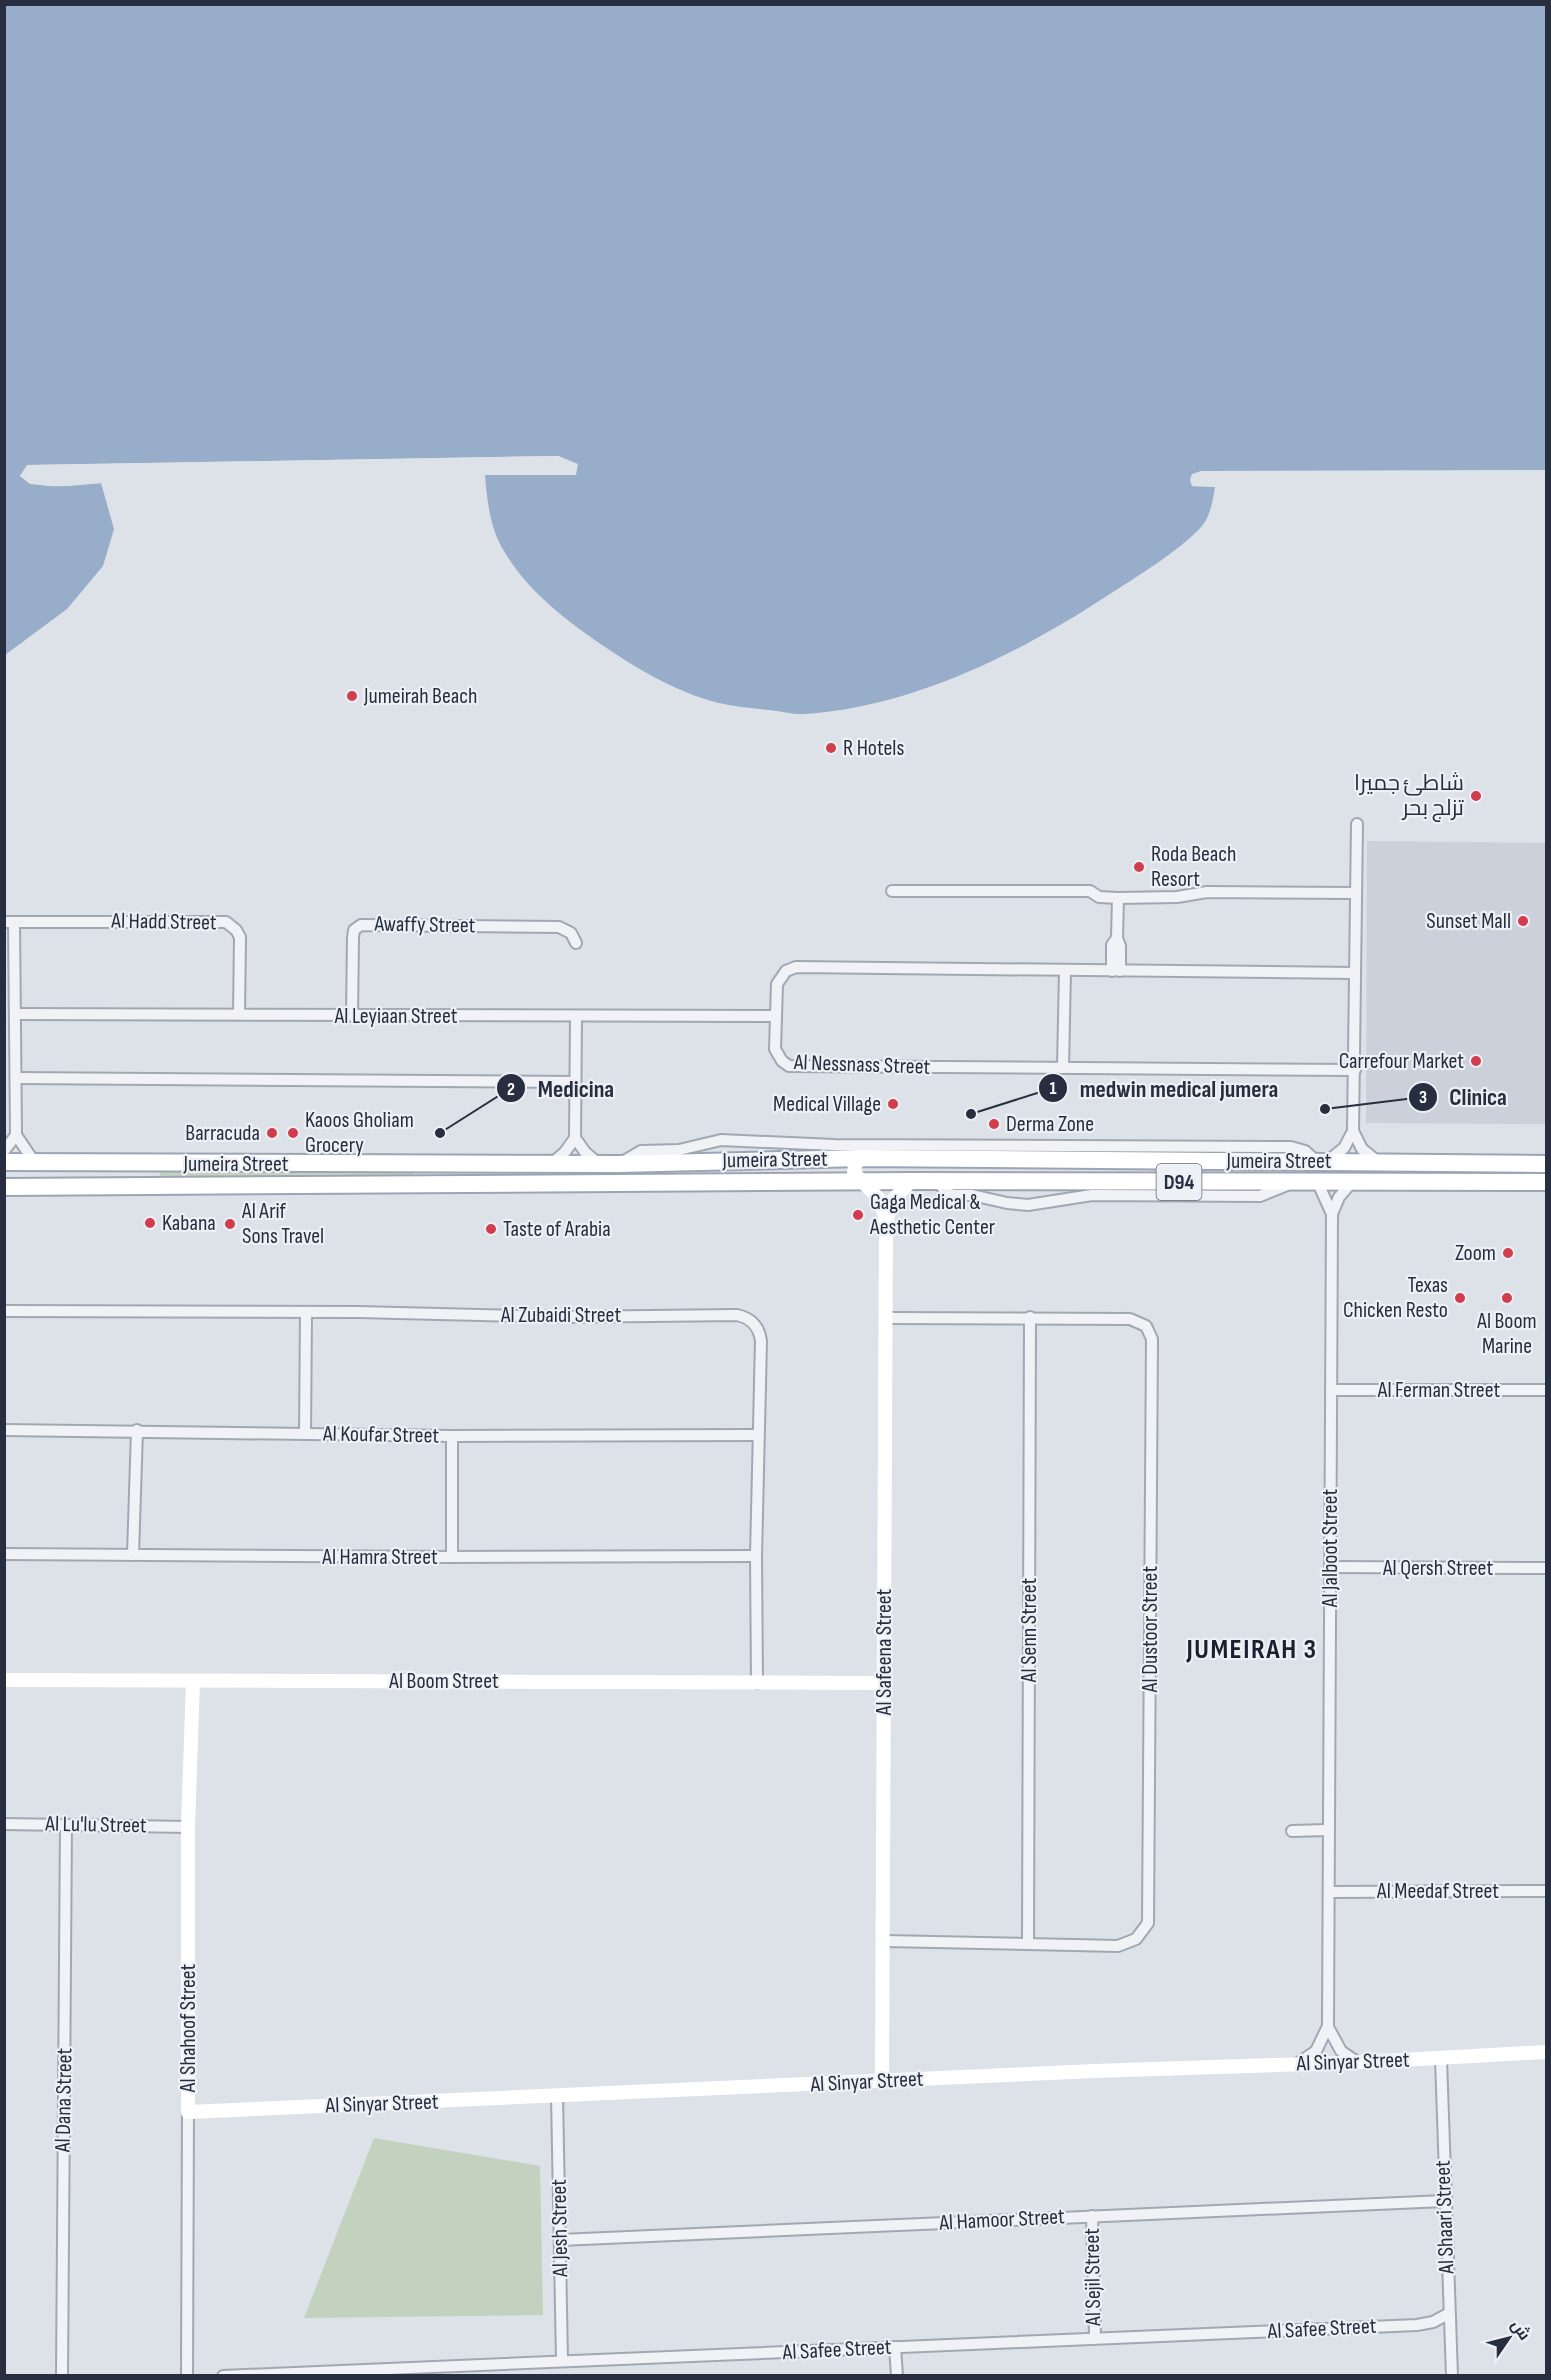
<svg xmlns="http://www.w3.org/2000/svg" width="1551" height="2380" font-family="'Sofia Sans Condensed',Cairo,sans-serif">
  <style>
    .built { fill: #cbd0da }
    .green { fill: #c3d2be }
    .water { fill: #97adc9 }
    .pier { fill: #dde1e8 }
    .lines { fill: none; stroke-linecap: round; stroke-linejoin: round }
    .street-casing { stroke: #a2a8b2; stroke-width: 14 }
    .primary-casing { stroke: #9ca5b4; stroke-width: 20 }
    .street { stroke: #f0f2f6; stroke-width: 10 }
    .secondary { stroke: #fff; stroke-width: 14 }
    .primary { stroke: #fff; stroke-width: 16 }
    .poi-dot { fill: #d23d4e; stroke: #edf0f5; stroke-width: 2 }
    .labels { text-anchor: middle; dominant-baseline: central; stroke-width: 4.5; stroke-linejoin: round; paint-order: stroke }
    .shield { fill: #edf0f5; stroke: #626876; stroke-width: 1.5 }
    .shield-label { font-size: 21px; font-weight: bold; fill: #262e3f }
    .poi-label { font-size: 22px; fill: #262e3f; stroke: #edf0f5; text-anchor: start }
    .street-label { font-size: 22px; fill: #262e3f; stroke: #edf0f5 }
    .district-label { font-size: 28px; font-weight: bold; letter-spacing: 1.5px; fill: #192030; stroke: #edf0f5 }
    .leader { fill: none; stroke: #262e3f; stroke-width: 2 }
    .callout-dot { fill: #262e3f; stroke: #edf0f5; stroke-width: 2 }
    .mark-label { font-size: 18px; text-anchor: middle; font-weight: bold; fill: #fff }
    .callout-label { font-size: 24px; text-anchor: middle; font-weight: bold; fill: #262e3f; stroke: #edf0f5; stroke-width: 4.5; stroke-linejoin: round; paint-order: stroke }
  </style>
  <rect width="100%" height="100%" fill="#dde1e8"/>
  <path class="built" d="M 1367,841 L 1546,843 L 1546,1124 L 1366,1123 Z"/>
  <g class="green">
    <path d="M 160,1169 L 413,1171 L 413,1177 L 160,1176 Z"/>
    <path d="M 374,2138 L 540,2166 L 543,2315 L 304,2318 Z"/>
  </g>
  <path class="water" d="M 5,5 L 1546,5 L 1546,470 L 1192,474 L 1192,486 L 1215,487 C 1213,500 1211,511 1205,522 C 1191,543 1135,578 1113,592 C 1022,652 916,706 806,714 C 794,715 781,711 769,710 C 753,708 735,707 719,703 C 674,692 629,664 592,638 C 558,614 525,587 504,551 C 490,529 487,500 485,475 L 575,475 L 577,464 L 558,456 L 28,465 L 20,476 C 41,492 75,485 101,483 L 114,529 L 103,566 L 67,609 L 5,655 Z"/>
  <g class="pier">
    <path d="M 558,456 L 578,464 L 576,475 L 482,475 L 485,472 L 573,472 L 574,466 L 557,459 L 29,468 L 24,475 L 31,481 L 50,483 L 101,480 L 104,483 L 49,486 L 30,484 L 20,476 L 27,465 Z"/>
    <path d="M 1546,470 L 1546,473 L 1195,476 L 1194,483 L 1215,484 L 1218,487 L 1192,486 L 1190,480 L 1192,474 L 1201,471 Z"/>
  </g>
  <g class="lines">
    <defs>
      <g id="street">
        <path d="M 1357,824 L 1353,1131 L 1362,1149 L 1377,1161"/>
        <path d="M 892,891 L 1090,891 L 1099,897 L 1118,898 L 1177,897 L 1207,892 L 1356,893"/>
        <path d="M 1118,898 L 1117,938 L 1120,946 L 1120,971"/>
        <path d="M 4,922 L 226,922 L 236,930 L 240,937 L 239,1014"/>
        <path d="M 14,922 L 16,1135 L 35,1163"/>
        <path d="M 1112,971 L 1112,945 L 1117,938"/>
        <path d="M 1354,973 L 796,967 L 786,971 L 777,984 L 775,1049 L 782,1061 L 789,1066 L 1355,1070"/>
        <path d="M 15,1014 L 776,1016"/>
        <path d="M 352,1016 L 353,938 L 354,930 L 361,925 L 559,927 L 571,933 L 576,943"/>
        <path d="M 1063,1068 L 1065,971"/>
        <path d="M 16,1078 L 575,1082"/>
        <path d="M 575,1138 L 585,1152 L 598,1163"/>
        <path d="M 4,1151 L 16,1135"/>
        <path d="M 1328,1161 L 1344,1148 L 1353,1131"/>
        <path d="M 552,1163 L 565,1152 L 575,1138 L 576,1017"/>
        <path d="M 619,1164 L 641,1151 L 679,1150 L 721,1140 L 834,1145 L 1291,1147 L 1305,1151 L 1316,1161"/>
        <path d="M 938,1181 L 944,1190 L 952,1195 L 972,1195 L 1007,1203 L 1028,1205 L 1092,1195 L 1260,1196 L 1292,1183"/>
        <path d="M 1332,1214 L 1339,1197 L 1353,1181"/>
        <path d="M 4,1311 L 358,1312 L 562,1317 L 737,1315 C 751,1318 759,1326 761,1341 L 756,1556 L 757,1683"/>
        <path d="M 1331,1390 L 1546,1390"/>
        <path d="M 4,1430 L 452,1436 L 758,1435"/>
        <path d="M 305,1434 L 306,1313"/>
        <path d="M 452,1436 L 452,1557"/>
        <path d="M 4,1554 L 452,1557 L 756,1556"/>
        <path d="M 133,1555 L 137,1430"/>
        <path d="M 1330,1567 L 1546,1568"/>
        <path d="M 4,1824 L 188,1827"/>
        <path d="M 1292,1831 L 1327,1830"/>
        <path d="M 1329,1892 L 1546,1891"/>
        <path d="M 885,1941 L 1118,1946 L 1136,1939 L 1148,1923 L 1152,1339 L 1146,1326 L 1130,1319 L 886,1318"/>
        <path d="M 1028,1943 L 1030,1317"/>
        <path d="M 1328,2027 L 1341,2051 L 1357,2062"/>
        <path d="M 1441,2059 L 1452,2376"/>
        <path d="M 1297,2064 L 1316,2051 L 1328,2026 L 1332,1214 L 1317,1181"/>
        <path d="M 557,2096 L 562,2360"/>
        <path d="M 1092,2216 L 1095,2337"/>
        <path d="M 560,2240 L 1444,2201"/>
        <path d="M 895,2347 L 897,2376"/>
        <path d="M 62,2376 L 66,1824"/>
        <path d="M 187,2376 L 188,2112"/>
        <path d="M 223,2376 L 1417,2325 L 1433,2322 L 1448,2314"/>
      </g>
      <g id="primary">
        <path d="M 4,1162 L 619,1164 L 862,1158 L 1546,1164"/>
        <path d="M 4,1187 L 911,1181 L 1546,1182"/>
      </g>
    </defs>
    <use href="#street" class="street-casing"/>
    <use href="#primary" class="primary-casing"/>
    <use href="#street" class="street"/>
    <g class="secondary">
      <path d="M 861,1158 L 855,1165 L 854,1173 L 880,1200 L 886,1220"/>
      <path d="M 4,1680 L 884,1683"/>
      <path d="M 193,1681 L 188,1827 L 188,2112 L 1095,2071 L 1366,2062 L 1546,2052"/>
      <path d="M 882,2081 L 886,1222 L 893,1200 L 911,1181"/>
    </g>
    <use href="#primary" class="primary"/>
  </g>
  <g class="poi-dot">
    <circle cx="352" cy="696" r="6"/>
    <circle cx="831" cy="748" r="6"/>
    <circle cx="1476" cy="796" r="6"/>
    <circle cx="1139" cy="867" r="6"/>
    <circle cx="1523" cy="921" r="6"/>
    <circle cx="1476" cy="1061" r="6"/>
    <circle cx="893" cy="1104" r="6"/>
    <circle cx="994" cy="1124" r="6"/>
    <circle cx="272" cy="1133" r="6"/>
    <circle cx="293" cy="1133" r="6"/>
    <circle cx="858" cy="1215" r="6"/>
    <circle cx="150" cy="1223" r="6"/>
    <circle cx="230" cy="1224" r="6"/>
    <circle cx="491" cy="1229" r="6"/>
    <circle cx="1508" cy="1253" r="6"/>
    <circle cx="1460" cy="1298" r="6"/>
    <circle cx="1507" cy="1298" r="6"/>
  </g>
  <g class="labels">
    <rect class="shield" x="1156.5" y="1164" width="45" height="36" rx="4.5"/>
    <g class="shield-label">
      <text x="1179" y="1182">D94</text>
    </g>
    <g class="poi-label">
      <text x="364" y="696">Jumeirah Beach</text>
      <text x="843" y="748">R Hotels</text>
      <text x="1464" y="783" text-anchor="end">شاطئ جميرا<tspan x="1464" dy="25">تزلج بحر</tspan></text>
      <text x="1151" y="854">Roda Beach<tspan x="1151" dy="25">Resort</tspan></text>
      <text x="1511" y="921" text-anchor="end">Sunset Mall</text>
      <text x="1464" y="1061" text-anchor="end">Carrefour Market</text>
      <text x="881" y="1104" text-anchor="end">Medical Village</text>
      <text x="305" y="1120">Kaoos Gholiam<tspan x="305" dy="25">Grocery</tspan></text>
      <text x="1006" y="1124">Derma Zone</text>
      <text x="260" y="1133" text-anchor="end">Barracuda</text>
      <text x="870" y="1202">Gaga Medical &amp;<tspan x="870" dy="25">Aesthetic Center</tspan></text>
      <text x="242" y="1211">Al Arif<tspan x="242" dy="25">Sons Travel</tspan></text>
      <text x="162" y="1223">Kabana</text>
      <text x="503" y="1229">Taste of Arabia</text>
      <text x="1496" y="1253" text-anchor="end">Zoom</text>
      <text x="1448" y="1285" text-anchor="end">Texas<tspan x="1448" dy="25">Chicken Resto</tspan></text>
      <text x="1507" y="1321" text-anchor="middle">Al Boom<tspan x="1507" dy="25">Marine</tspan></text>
    </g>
    <g class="street-label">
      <text transform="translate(164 922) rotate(1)">Al Hadd Street</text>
      <text transform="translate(425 925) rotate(1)">Awaffy Street</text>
      <text x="396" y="1016">Al Leyiaan Street</text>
      <text transform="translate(862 1065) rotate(2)">Al Nessnass Street</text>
      <text transform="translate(775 1160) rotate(-1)">Jumeira Street</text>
      <text x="1279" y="1161">Jumeira Street</text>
      <text x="236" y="1164">Jumeira Street</text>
      <text x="561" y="1315">Al Zubaidi Street</text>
      <text x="1439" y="1390">Al Ferman Street</text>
      <text transform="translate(381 1435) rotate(1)">Al Koufar Street</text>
      <text transform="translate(1330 1548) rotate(-90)">Al Jalboot Street</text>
      <text x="380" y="1557">Al Hamra Street</text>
      <text x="1438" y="1568">Al Qersh Street</text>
      <text transform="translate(1150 1629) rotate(-90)">Al Dustoor Street</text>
      <text transform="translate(1029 1630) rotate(-90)">Al Senn Street</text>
      <text transform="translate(884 1652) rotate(-90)">Al Safeena Street</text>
      <text x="444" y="1681">Al Boom Street</text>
      <text transform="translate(96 1825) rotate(1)">Al Lu'lu Street</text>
      <text x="1438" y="1891">Al Meedaf Street</text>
      <text transform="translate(188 2028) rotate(-90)">Al Shahoof Street</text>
      <text transform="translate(1353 2062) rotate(-2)">Al Sinyar Street</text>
      <text transform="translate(867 2082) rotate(-3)">Al Sinyar Street</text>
      <text transform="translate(64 2100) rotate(-89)">Al Dana Street</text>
      <text transform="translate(382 2104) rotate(-2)">Al Sinyar Street</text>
      <text transform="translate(1445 2217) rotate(-92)">Al Shaari Street</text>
      <text transform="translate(1002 2220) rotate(-3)">Al Hamoor Street</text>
      <text transform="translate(560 2228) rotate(-91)">Al Jesh Street</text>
      <text transform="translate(1093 2277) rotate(-91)">Al Sejil Street</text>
      <text transform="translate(1322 2329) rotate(-3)">Al Safee Street</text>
      <text transform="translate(837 2350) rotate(-3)">Al Safee Street</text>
    </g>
    <g class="district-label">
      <text x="1252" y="1649">JUMEIRAH 3</text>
    </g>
  </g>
  <path class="leader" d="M971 1114L1053 1088M440 1133L511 1088M1325 1109L1423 1097"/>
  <g class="callout-dot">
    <circle cx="971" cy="1114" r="6"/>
    <circle cx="440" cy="1133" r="6"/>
    <circle cx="1325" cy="1109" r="6"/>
    <circle cx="1053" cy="1088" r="15"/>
    <circle cx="511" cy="1088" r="15"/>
    <circle cx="1423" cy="1097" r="15"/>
  </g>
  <g class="mark-label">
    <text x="1053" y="1094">1</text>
    <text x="511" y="1095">2</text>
    <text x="1423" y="1103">3</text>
  </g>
  <g class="callout-label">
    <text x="1179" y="1097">medwin medical jumera</text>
    <text x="576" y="1097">Medicina</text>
    <text x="1478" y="1105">Clinica</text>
  </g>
  <rect width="1551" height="2380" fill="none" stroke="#262e3f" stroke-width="12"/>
  <g transform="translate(1509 2338) rotate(55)" stroke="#edf0f5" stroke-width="4.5" paint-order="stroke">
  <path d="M0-4.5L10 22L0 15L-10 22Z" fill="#262e3f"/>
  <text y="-9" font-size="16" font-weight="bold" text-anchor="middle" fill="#262e3f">ش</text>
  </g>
</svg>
